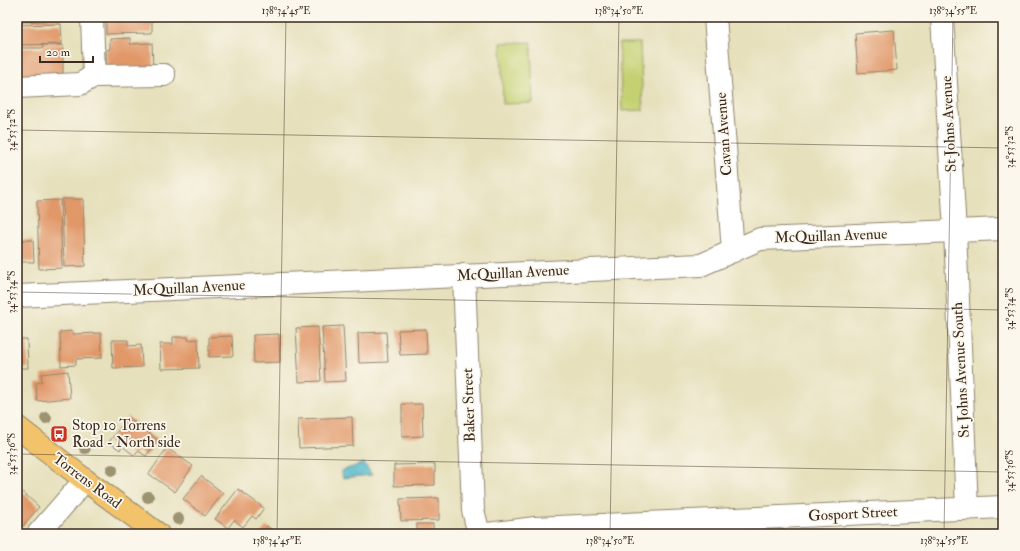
<svg xmlns="http://www.w3.org/2000/svg" width="1020" height="551" font-family="'IM FELL Double Pica',serif">
  <style>
    .pitch { fill: #c4d172; stroke: #807e48 }
    .water { fill: #4bb6c8; stroke: #437073 }
    .building { fill: #e19869 }
    .lines { fill: none; stroke-linecap: round; stroke-linejoin: round }
    .minor-casing { stroke: #90856d; stroke-width: 24 }
    .major-casing { stroke: #90856d; stroke-width: 24 }
    .minor { stroke: #fff; stroke-width: 22 }
    .major { stroke: #f2c36a; stroke-width: 22 }
    .tree { fill: #9b9371 }
    .ticks { fill: none; stroke: #3b2a1e; stroke-width: 1; stroke-opacity: 0.45 }
    .labels { text-anchor: middle; dominant-baseline: central; stroke-width: 3.5; stroke-linejoin: round; paint-order: stroke }
    .street-label { font-size: 15px; fill: #3b2a1e; stroke: #fbf7ec }
    .poi-label { font-size: 15px; fill: #3b2a1e; stroke: #fbf7ec; text-anchor: start }
    .neatline { fill: none; stroke: #3b2a1e; stroke-width: 1.5 }
    .ticks-label { font-size: 10px; text-anchor: middle; fill: #3b2a1e }
  </style>
  <rect width="100%" height="100%" fill="#fbf7ec"/>
  <filter id="ink" filterUnits="userSpaceOnUse"><feTurbulence type="fractalNoise" baseFrequency=".025" numOctaves="2"/><feDisplacementMap in="SourceGraphic" scale="8" xChannelSelector="R" yChannelSelector="G"/><feConvolveMatrix kernelMatrix="1 2 1 2 8 2 1 2 1" color-interpolation-filters="sRGB"/></filter>
  <filter id="wash" filterUnits="userSpaceOnUse"><feTurbulence type="fractalNoise" baseFrequency=".012" numOctaves="4" result="noise"/><feDisplacementMap in="SourceGraphic" scale="16" xChannelSelector="R" yChannelSelector="G"/><feGaussianBlur stdDeviation="0.9" result="paint"/><feColorMatrix in="noise" values="0 0 0 0 0 0 0 0 0 0 0 0 0 0 0 0 0 1.4 0 .05"/><feComposite in="paint" operator="in"/></filter>
  <g filter="url(#wash)">
    <rect width="100%" height="100%" fill="#e6e0bc"/>
    <g class="pitch">
      <path d="M 531,42 L 533,103 L 503,104 L 501,43 Z"/>
      <path d="M 619,43 L 640,43 L 643,110 L 622,111 Z"/>
    </g>
    <path class="water" d="M 364,463 L 372,475 L 343,478 L 341,471 Z"/>
    <g id="blocks">
      <g class="building">
        <path d="M 17,17 L 62,17 L 62,20 L 17,22 Z"/>
        <path d="M 111,17 L 152,17 L 152,33 L 106,34 L 106,18 L 111,18 Z"/>
        <path d="M 61,24 L 62,44 L 20,45 L 19,25 Z"/>
        <path d="M 894,30 L 897,70 L 858,73 L 855,33 Z"/>
        <path d="M 130,38 L 130,44 L 152,43 L 153,68 L 107,69 L 106,50 L 110,49 L 110,39 Z"/>
        <path d="M 43,45 L 63,45 L 63,77 L 17,77 L 17,48 L 43,48 Z"/>
        <path d="M 62,199 L 83,199 L 85,266 L 64,267 Z"/>
        <path d="M 60,200 L 62,268 L 39,269 L 37,201 Z"/>
        <path d="M 17,240 L 33,240 L 34,262 L 17,262 Z"/>
        <path d="M 343,326 L 346,381 L 325,382 L 322,327 Z"/>
        <path d="M 318,327 L 321,381 L 299,382 L 296,328 Z"/>
        <path d="M 426,329 L 427,354 L 400,355 L 398,330 Z"/>
        <path d="M 73,331 L 73,334 L 101,333 L 102,358 L 76,359 L 76,365 L 61,366 L 60,332 Z"/>
        <path d="M 386,332 L 388,362 L 359,363 L 358,333 Z"/>
        <path d="M 279,334 L 280,362 L 254,363 L 253,335 Z"/>
        <path d="M 232,336 L 233,356 L 209,357 L 209,337 Z"/>
        <path d="M 173,337 L 188,337 L 188,340 L 198,339 L 199,368 L 161,369 L 160,344 L 173,344 Z"/>
        <path d="M 17,339 L 27,339 L 28,368 L 17,368 Z"/>
        <path d="M 112,340 L 128,340 L 128,346 L 141,345 L 142,367 L 113,368 Z"/>
        <path d="M 68,371 L 70,398 L 37,401 L 36,383 L 42,382 L 41,374 Z"/>
        <path d="M 402,404 L 422,404 L 423,436 L 402,437 Z"/>
        <path d="M 128,417 L 158,440 L 146,456 L 138,451 L 134,455 L 122,446 L 120,450 L 109,442 Z"/>
        <path d="M 352,417 L 353,446 L 299,448 L 298,419 Z"/>
        <path d="M 167,448 L 193,466 L 175,492 L 149,474 Z"/>
        <path d="M 435,464 L 435,485 L 394,486 L 394,465 Z"/>
        <path d="M 201,476 L 223,493 L 205,516 L 183,499 Z"/>
        <path d="M 17,487 L 39,507 L 22,527 L 17,522 Z"/>
        <path d="M 238,489 L 264,508 L 256,519 L 252,516 L 243,527 L 234,520 L 228,528 L 215,519 Z"/>
        <path d="M 439,498 L 439,520 L 401,521 L 400,499 Z"/>
        <rect x="417" y="524" width="16" height="10"/>
        <path d="M 267,526 L 277,534 L 260,534 Z"/>
      </g>
    </g>
  </g>
  <g filter="url(#ink)">
    <use href="#blocks" fill-opacity="0" stroke="#90856d" stroke-width="1"/>
    <g class="lines">
      <defs>
        <g id="minor">
          <path d="M 92,17 L 94,76"/>
          <path d="M 715,17 L 733,251"/>
          <path d="M 942,17 L 955,231 L 967,509"/>
          <path d="M 17,87 L 80,84 L 94,76 L 164,75"/>
          <path d="M 464,275 L 473,510 L 479,534"/>
          <path d="M 17,296 L 701,265 L 760,239 L 1003,229"/>
          <path d="M 38,534 L 85,480"/>
          <path d="M 487,534 L 535,528 L 1003,507"/>
        </g>
        <path id="major" d="M 17,427 L 85,480 L 158,534"/>
      </defs>
      <use href="#minor" class="minor-casing"/>
      <use href="#major" class="major-casing"/>
      <use href="#minor" class="minor"/>
      <use href="#major" class="major"/>
    </g>
    <g class="tree">
      <circle cx="46" cy="418" r="6"/>
      <circle cx="85" cy="448" r="6"/>
      <circle cx="112" cy="470" r="6"/>
      <circle cx="148" cy="497" r="6"/>
      <circle cx="178" cy="519" r="6"/>
    </g>
  </g>
  <path class="ticks" d="M 17,130 L 1003,148M 17,292 L 1003,310M 17,454 L 1003,472M 277,534 L 286,17M 610,534 L 619,17M 944,534 L 953,17"/>
  <defs>
    <symbol id="bus-square" viewBox="-11 -11 22 22"><rect x="-9" y="-9" width="18" height="18" rx="4" fill="#c8321e" stroke="#fbf7ec"/><path d="M-5-6H5V4H4V6H2V4H-2V6H-4V4H-5ZM-3.5-4V0h7V-4ZM-3.5 1.2v1.5H-2V1.2ZM2 1.2v1.5H3.5V1.2Z" fill="#fff"/></symbol>
  </defs>
  <g fill-rule="evenodd">
    <use href="#bus-square" x="49" y="424" width="20" height="20"/>
  </g>
  <g class="labels">
    <g class="street-label">
      <text transform="translate(949 124) rotate(-93)">St Johns Avenue</text>
      <text transform="translate(724 134) rotate(-94)">Cavan Avenue</text>
      <text transform="translate(831 236) rotate(-2)">McQuillan Avenue</text>
      <text transform="translate(513 273) rotate(-3)">McQuillan Avenue</text>
      <text transform="translate(189 288) rotate(-3)">McQuillan Avenue</text>
      <text transform="translate(961 370) rotate(-93)">St Johns Avenue South</text>
      <text transform="translate(469 405) rotate(-92)">Baker Street</text>
      <text transform="translate(87 481) rotate(37)">Torrens Road</text>
      <text transform="translate(853 514) rotate(-3)">Gosport Street</text>
    </g>
    <g class="poi-label">
      <text x="72" y="425">Stop 10 Torrens<tspan x="72" dy="17">Road - North side</tspan></text>
    </g>
  </g>
  <rect width="1020" height="551" fill="none" stroke="#fbf7ec" stroke-width="44"/>
  <path d="M40 56v6h53v-6" fill="none" stroke="#3b2a1e" stroke-width="2"/>
  <text x="46" y="56" font-size="12" fill="#3b2a1e" stroke="#fbf7ec" stroke-width="3" paint-order="stroke">20 m</text>
  <rect x="22" y="22" width="976" height="507" class="neatline"/>
  <g class="ticks-label">
    <text x="286" y="14">138°34'45"E</text>
    <text x="619" y="14">138°34'50"E</text>
    <text x="953" y="14">138°34'55"E</text>
    <text transform="translate(11 130) rotate(-90)" y="4">34°53'32"S</text>
    <text transform="translate(1009 147) rotate(-90)" y="4">34°53'32"S</text>
    <text transform="translate(11 292) rotate(-90)" y="4">34°53'34"S</text>
    <text transform="translate(1009 309) rotate(-90)" y="4">34°53'34"S</text>
    <text transform="translate(11 454) rotate(-90)" y="4">34°53'36"S</text>
    <text transform="translate(1009 471) rotate(-90)" y="4">34°53'36"S</text>
    <text x="277" y="544">138°34'45"E</text>
    <text x="610" y="544">138°34'50"E</text>
    <text x="944" y="544">138°34'55"E</text>
  </g>
</svg>
